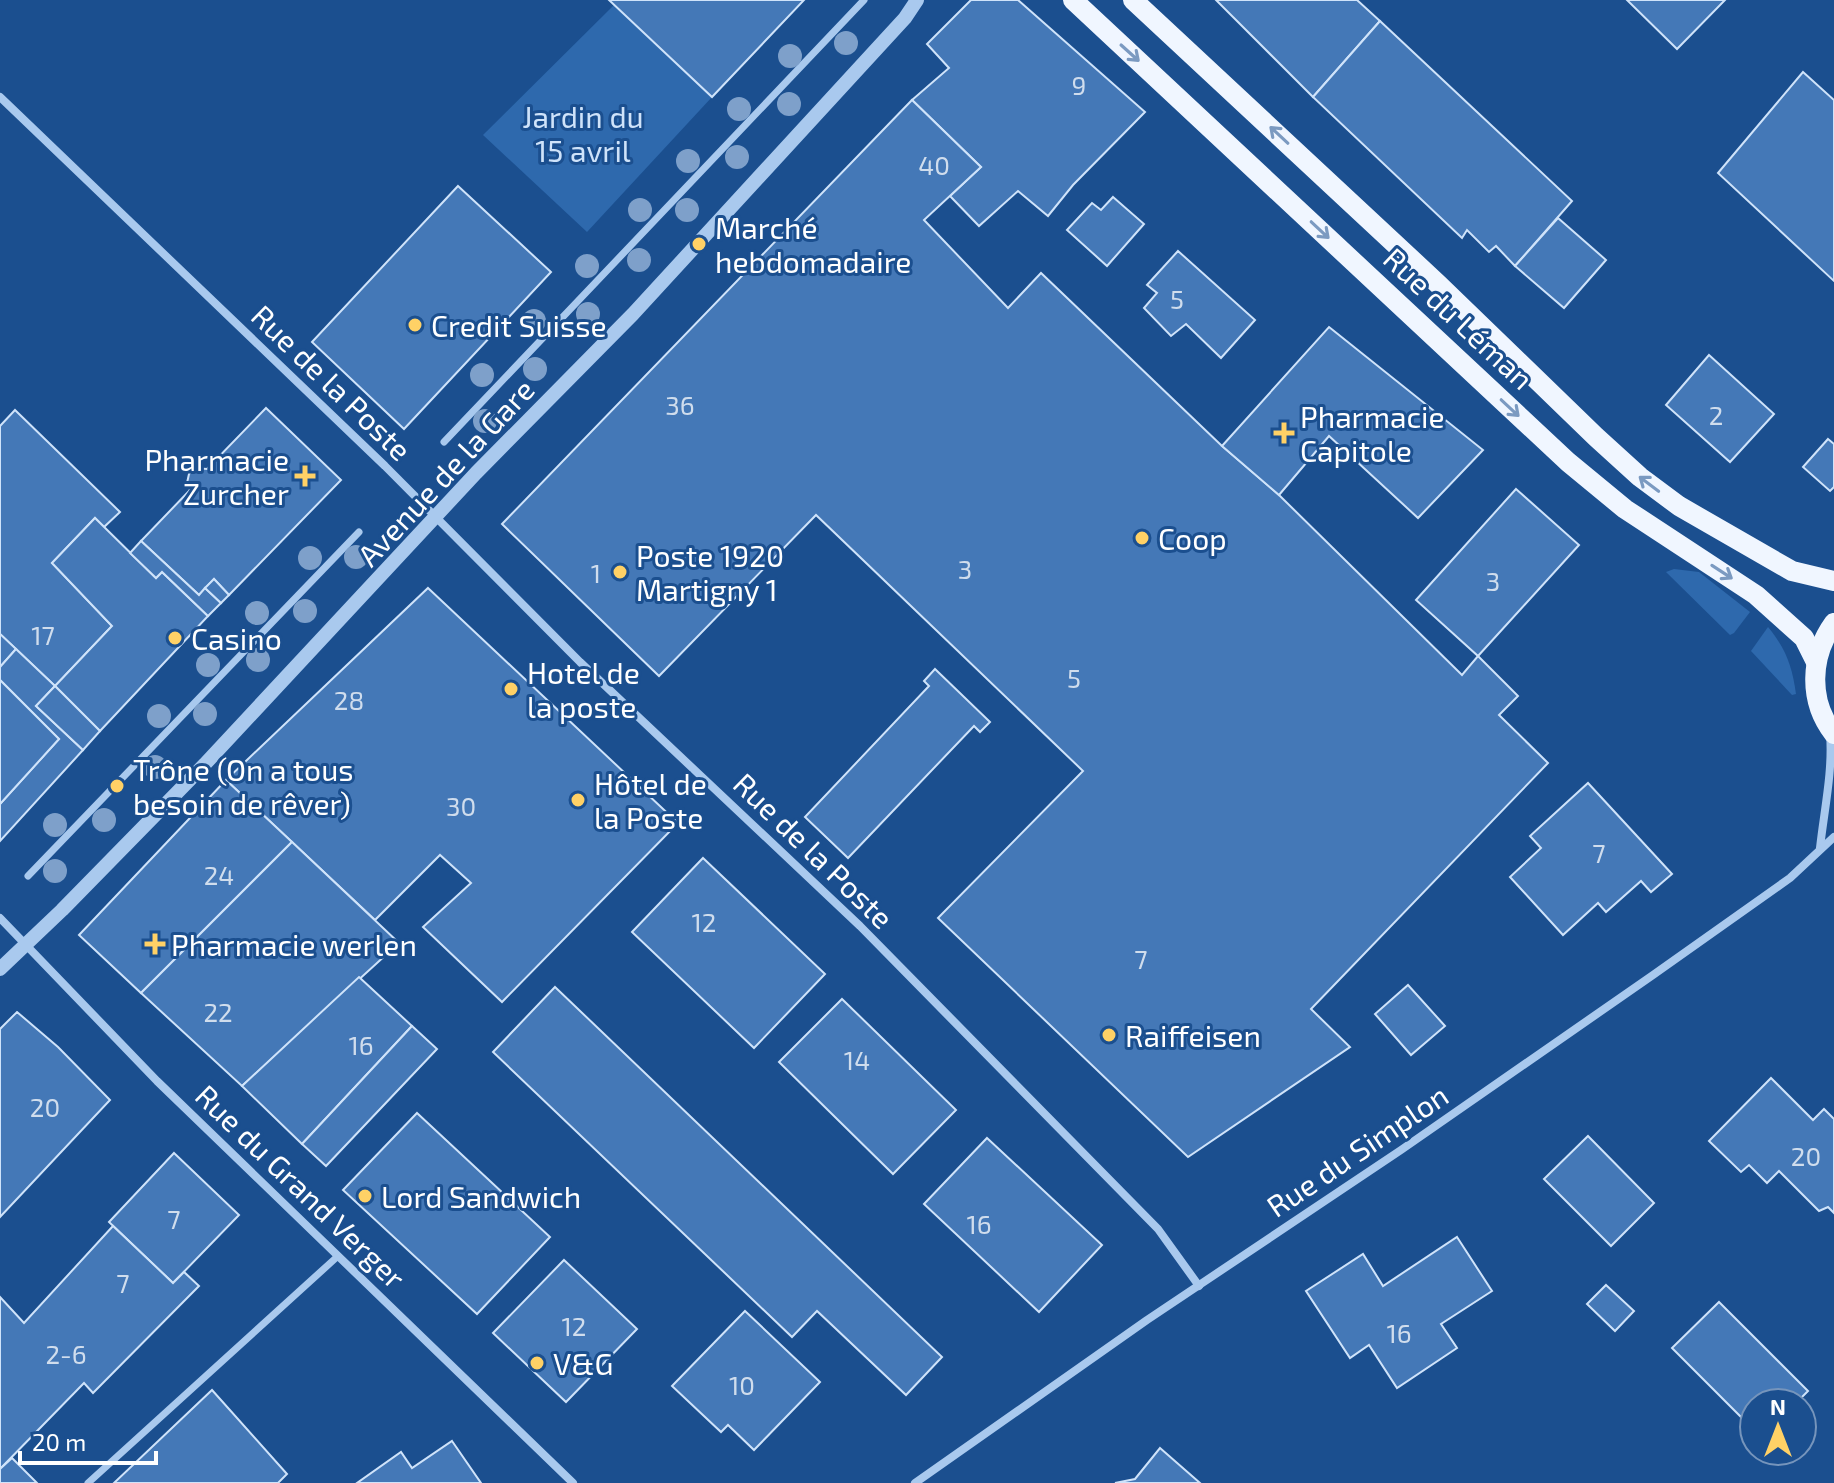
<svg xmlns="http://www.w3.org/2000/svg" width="1834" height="1483" font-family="'Exo 2',sans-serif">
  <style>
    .green { fill: #2e69ad }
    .building { fill: #4478b7; stroke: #cfe3fa; stroke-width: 2 }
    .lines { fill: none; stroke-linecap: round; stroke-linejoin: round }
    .pedestrian { stroke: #a9c9ee; stroke-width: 7 }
    .minor { stroke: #a9c9ee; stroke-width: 8 }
    .tertiary { stroke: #a9c9ee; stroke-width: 14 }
    .primary { stroke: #f0f6ff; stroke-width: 20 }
    .tree { fill: #7ea0ca }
    .oneway { stroke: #7b9ac1 }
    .poi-dot { fill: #ffd166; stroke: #1b4f8f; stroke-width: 3 }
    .labels { text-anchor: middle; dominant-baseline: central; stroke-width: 6; stroke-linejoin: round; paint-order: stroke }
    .number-label { font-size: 26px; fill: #d0dded }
    .park-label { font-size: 30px; fill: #cfe3fa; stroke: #1b4f8f }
    .poi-label { font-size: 30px; fill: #fff; stroke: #1b4f8f; text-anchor: start }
    .street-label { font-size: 30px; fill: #fff; stroke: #1b4f8f }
  </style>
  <rect width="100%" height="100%" fill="#1b4f8f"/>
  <g class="green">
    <path d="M 614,5 L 712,97 L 587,232 L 483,135 Z"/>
    <path d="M 1674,569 L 1699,572 L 1750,612 L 1734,633 L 1730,635 L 1666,572 Z"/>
    <path d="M 1768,627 C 1786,649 1792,666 1796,694 L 1792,695 L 1751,651 Z"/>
  </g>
  <g class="building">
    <path d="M 609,0 L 804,0 L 712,97 Z"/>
    <path d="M 971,0 L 1018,0 L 1145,112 L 1073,185 L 1048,216 L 1018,191 L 979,226 L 950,196 L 981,167 L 912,100 L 949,68 L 927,44 Z"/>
    <path d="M 1216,0 L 1357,0 L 1380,21 L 1313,97 Z"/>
    <path d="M 1627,0 L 1725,0 L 1677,49 Z"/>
    <path d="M 1380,21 L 1572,201 L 1515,266 L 1496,246 L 1489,252 L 1467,230 L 1462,238 L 1313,97 Z"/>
    <path d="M 1803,72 L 1834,100 L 1834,281 L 1718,173 Z"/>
    <path d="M 912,100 L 981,167 L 924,220 L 1008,308 L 1041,273 L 1222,446 L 1279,495 L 1462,675 L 1478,656 L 1518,696 L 1499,715 L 1548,763 L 1311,1009 L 1350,1047 L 1188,1157 L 938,918 L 1083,771 L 816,515 L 659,676 L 502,524 Z"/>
    <path d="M 458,186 L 551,272 L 404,429 L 312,342 Z"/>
    <path d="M 1113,197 L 1144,224 L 1107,266 L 1067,230 L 1092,203 L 1101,210 Z"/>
    <path d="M 1558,218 L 1606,260 L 1564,308 L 1515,266 Z"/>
    <path d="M 1178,251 L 1255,320 L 1221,358 L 1186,324 L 1171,336 L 1144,308 L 1157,293 L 1147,285 Z"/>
    <path d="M 1329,327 L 1483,450 L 1418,518 L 1329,436 L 1279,495 L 1222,446 Z"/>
    <path d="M 1709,355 L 1774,414 L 1730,462 L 1666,405 Z"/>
    <path d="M 266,408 L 341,480 L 229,595 L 214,579 L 199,595 L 141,541 L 190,490 L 187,483 L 189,474 L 194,468 L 207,469 Z"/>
    <path d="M 15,410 L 120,512 L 104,527 L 95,518 L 52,563 L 112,626 L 55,686 L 0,634 L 0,426 Z"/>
    <path d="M 1828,439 L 1834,444 L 1834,487 L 1830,491 L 1803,467 Z"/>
    <path d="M 1516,489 L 1579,545 L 1478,656 L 1416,600 Z"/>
    <path d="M 95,518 L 156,578 L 162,572 L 208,616 L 100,731 L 55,686 L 112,626 L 52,563 Z"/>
    <path d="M 141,541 L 199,595 L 205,588 L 221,603 L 208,616 L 162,572 L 156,578 L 130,553 Z"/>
    <path d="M 214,579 L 229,595 L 221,603 L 205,588 Z"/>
    <path d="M 428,588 L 678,823 L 502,1002 L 423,927 L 471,883 L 440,855 L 375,920 L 226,780 Z"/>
    <path d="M 0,634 L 16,649 L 0,667 Z"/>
    <path d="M 16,649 L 55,686 L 36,706 L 83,750 L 0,841 L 0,804 L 59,739 L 0,680 L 0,667 Z"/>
    <path d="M 935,669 L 990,722 L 980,732 L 974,726 L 848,858 L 805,817 L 929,686 L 924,681 Z"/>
    <path d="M 0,680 L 59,739 L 0,804 Z"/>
    <path d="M 55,686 L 100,731 L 83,750 L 36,706 Z"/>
    <path d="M 226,780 L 292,842 L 141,993 L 79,935 Z"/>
    <path d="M 1588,783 L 1672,874 L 1651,892 L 1641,881 L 1606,912 L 1598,903 L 1563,935 L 1510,877 L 1541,848 L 1530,836 Z"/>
    <path d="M 292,842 L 399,943 L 242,1086 L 141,993 Z"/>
    <path d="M 703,858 L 825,974 L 754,1048 L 632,932 Z"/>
    <path d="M 359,977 L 412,1026 L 302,1144 L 242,1086 Z"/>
    <path d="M 1408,985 L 1445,1026 L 1411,1055 L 1375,1014 Z"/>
    <path d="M 555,987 L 942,1357 L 906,1395 L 817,1311 L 792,1337 L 493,1052 Z"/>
    <path d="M 842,999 L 956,1110 L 893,1174 L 779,1062 Z"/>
    <path d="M 17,1012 L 58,1047 L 110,1100 L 0,1217 L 0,1029 Z"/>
    <path d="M 412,1026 L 437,1049 L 326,1166 L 302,1144 Z"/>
    <path d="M 1771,1078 L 1813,1120 L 1824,1109 L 1834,1119 L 1834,1213 L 1828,1207 L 1819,1211 L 1779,1171 L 1767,1183 L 1749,1165 L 1741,1172 L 1709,1141 Z"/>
    <path d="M 417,1113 L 550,1237 L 477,1314 L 343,1190 Z"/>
    <path d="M 1588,1136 L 1654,1203 L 1611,1246 L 1544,1179 Z"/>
    <path d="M 987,1138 L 1102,1245 L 1039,1312 L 924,1204 Z"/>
    <path d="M 174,1153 L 239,1215 L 173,1283 L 109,1222 Z"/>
    <path d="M 113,1226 L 173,1283 L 184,1272 L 199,1286 L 93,1393 L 84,1383 L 0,1469 L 0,1297 L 24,1323 Z"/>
    <path d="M 1457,1237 L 1492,1291 L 1441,1324 L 1457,1348 L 1397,1388 L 1369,1345 L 1350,1358 L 1306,1291 L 1363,1254 L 1383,1286 Z"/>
    <path d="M 564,1260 L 637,1329 L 566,1402 L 493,1333 Z"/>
    <path d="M 1606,1285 L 1634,1311 L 1615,1331 L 1587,1304 Z"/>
    <path d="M 1719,1302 L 1808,1391 L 1796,1403 L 1754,1403 L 1754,1430 L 1672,1348 Z"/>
    <path d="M 745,1311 L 820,1382 L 754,1450 L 728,1425 L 721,1432 L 672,1386 Z"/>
    <path d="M 212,1390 L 287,1474 L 278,1483 L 114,1483 Z"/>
    <path d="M 452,1441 L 481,1483 L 357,1483 L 401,1452 L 412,1468 Z"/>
    <path d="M 1160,1448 L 1200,1483 L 1115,1483 L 1135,1479 Z"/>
    <path d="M 12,1458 L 37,1483 L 0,1483 L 0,1469 Z"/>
  </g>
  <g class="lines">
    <g class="pedestrian">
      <path d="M 444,442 L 864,0"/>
      <path d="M 28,876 L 359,532"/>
      <path d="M 88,1483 L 338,1256"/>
    </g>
    <g class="minor">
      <path d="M 0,97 L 385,466 L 580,662 L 860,926 L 1158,1229 L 1199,1286"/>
      <path d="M 1820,848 C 1824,811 1833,771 1830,734"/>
      <path d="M 0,918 L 157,1081 L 573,1483"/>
      <path d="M 915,1483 L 1147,1320 L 1401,1150 L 1653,975 L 1790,878 L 1834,837"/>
    </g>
    <path class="tertiary" d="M 0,969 L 62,910 L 205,764 L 476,473 L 633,314 L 905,18 L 917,0"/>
    <g class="primary">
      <path d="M 1073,0 L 1568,462 L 1625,509 L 1756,595 L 1804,638 L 1816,662"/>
      <path d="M 1133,0 L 1438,284 L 1596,437 L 1640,477 L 1679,506 L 1792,571 L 1834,581"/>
      <path d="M 1834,623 C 1810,656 1808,701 1834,734"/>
    </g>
  </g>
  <g class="tree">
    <circle cx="846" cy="43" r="12"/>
    <circle cx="790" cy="56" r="12"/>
    <circle cx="789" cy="104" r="12"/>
    <circle cx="739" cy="109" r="12"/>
    <circle cx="737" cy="157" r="12"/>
    <circle cx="688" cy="161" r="12"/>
    <circle cx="640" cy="210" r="12"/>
    <circle cx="687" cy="210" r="12"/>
    <circle cx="639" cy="260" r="12"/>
    <circle cx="587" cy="266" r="12"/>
    <circle cx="588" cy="314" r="12"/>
    <circle cx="534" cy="321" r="12"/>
    <circle cx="535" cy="369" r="12"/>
    <circle cx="482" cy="375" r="12"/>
    <circle cx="485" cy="421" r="12"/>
    <circle cx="356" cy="557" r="12"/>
    <circle cx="310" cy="558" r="12"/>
    <circle cx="305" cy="611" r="12"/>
    <circle cx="257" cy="613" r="12"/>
    <circle cx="258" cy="660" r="12"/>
    <circle cx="208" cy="665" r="12"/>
    <circle cx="205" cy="714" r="12"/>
    <circle cx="159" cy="716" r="12"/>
    <circle cx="155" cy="767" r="12"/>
    <circle cx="104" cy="820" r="12"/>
    <circle cx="55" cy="825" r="12"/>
    <circle cx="55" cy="871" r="12"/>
  </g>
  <defs><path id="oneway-shaft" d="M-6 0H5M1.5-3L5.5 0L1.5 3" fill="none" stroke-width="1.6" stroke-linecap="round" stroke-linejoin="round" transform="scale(2)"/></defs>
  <g class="oneway">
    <use href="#oneway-shaft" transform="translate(1130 53) rotate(42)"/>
    <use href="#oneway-shaft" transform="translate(1279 135) rotate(-137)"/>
    <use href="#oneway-shaft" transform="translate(1320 230) rotate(43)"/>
    <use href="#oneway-shaft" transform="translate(1510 408) rotate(43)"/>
    <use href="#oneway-shaft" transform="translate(1649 484) rotate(-143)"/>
    <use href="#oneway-shaft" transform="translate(1722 572) rotate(33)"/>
  </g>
  <g class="poi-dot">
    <circle cx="699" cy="244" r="8"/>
    <circle cx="415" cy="325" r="8"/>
    <path d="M1280 421h8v8h8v8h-8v8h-8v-8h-8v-8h8z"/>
    <path d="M301 464h8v8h8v8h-8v8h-8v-8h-8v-8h8z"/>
    <circle cx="1142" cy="538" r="8"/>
    <circle cx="620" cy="572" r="8"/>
    <circle cx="175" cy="638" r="8"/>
    <circle cx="511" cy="689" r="8"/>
    <circle cx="117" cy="786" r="8"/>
    <circle cx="578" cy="800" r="8"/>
    <path d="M151 932h8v8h8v8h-8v8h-8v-8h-8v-8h8z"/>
    <circle cx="1109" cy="1035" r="8"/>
    <circle cx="365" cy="1196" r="8"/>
    <circle cx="537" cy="1363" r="8"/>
  </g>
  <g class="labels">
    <g class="number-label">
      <text x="1079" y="84">9</text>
      <text x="934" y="164">40</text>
      <text x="1177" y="298">5</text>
      <text x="680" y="404">36</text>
      <text x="1716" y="414">2</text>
      <text x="965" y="568">3</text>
      <text x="596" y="572">1</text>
      <text x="1493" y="580">3</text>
      <text x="43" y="634">17</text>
      <text x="1074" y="677">5</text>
      <text x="349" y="699">28</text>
      <text x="461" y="805">30</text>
      <text x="1599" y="852">7</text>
      <text x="219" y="874">24</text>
      <text x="704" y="921">12</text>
      <text x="1141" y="958">7</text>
      <text x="218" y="1011">22</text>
      <text x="361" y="1044">16</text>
      <text x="857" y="1059">14</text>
      <text x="45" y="1106">20</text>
      <text x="1806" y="1155">20</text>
      <text x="174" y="1218">7</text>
      <text x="979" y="1223">16</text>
      <text x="123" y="1282">7</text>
      <text x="574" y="1325">12</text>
      <text x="1399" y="1332">16</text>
      <text x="66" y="1353">2-6</text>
      <text x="742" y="1384">10</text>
    </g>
    <g class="park-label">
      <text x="583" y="116">Jardin du<tspan x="583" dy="34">15 avril</tspan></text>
    </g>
    <g class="poi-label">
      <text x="715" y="227">Marché<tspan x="715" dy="34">hebdomadaire</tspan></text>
      <text x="431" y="325">Credit Suisse</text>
      <text x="1300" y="416">Pharmacie<tspan x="1300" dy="34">Capitole</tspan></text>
      <text x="289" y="459" text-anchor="end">Pharmacie<tspan x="289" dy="34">Zurcher</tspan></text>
      <text x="1158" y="538">Coop</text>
      <text x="636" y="555">Poste 1920<tspan x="636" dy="34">Martigny 1</tspan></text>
      <text x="191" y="638">Casino</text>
      <text x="527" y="672">Hotel de<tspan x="527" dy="34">la poste</tspan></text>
      <text x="133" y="769">Trône (On a tous<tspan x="133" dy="34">besoin de rêver)</tspan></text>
      <text x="594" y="783">Hôtel de<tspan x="594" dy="34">la Poste</tspan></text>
      <text x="171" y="944">Pharmacie werlen</text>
      <text x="1125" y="1035">Raiffeisen</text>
      <text x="381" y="1196">Lord Sandwich</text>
      <text x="553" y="1363">V&amp;G</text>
    </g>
    <g class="street-label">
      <text transform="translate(1459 318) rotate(43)">Rue du Léman</text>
      <text transform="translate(332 382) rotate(44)">Rue de la Poste</text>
      <text transform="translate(445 472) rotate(-47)">Avenue de la Gare</text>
      <text transform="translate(814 850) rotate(44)">Rue de la Poste</text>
      <text transform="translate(1357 1150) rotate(-34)">Rue du Simplon</text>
      <text transform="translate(301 1186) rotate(44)">Rue du Grand Verger</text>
    </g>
  </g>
  <g transform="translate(1778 1427)"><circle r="38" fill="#1b4f8f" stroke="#7695bc" stroke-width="2"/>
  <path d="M0-6L14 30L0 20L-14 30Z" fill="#ffd166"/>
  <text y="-12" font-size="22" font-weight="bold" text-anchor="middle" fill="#ffffff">N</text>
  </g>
  <path d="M20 1451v12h136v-12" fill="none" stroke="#ffffff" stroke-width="4"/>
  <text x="32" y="1451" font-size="24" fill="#ffffff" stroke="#1b4f8f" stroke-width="6" paint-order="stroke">20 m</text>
</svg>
